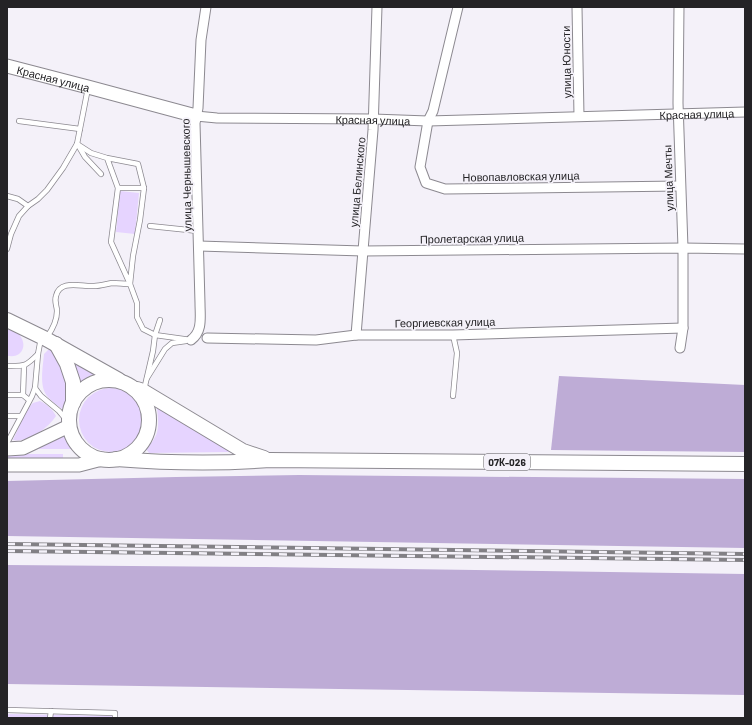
<svg xmlns="http://www.w3.org/2000/svg" width="752" height="725" font-family="Barlow,sans-serif">
  <style>
    .green { fill: #e6d4ff }
    .forest { fill: #beacd6 }
    .lines { fill: none; stroke-linecap: round; stroke-linejoin: round }
    .lane-casing { stroke: #8c8990; stroke-width: 6 }
    .street-casing { stroke: #8c8990; stroke-width: 11 }
    .secondary-casing { stroke: #8c8990; stroke-width: 15 }
    .primary-casing { stroke: #8c8990; stroke-width: 16 }
    .lane { stroke: #fff; stroke-width: 4.5 }
    .street { stroke: #fff; stroke-width: 9 }
    .secondary { stroke: #fff; stroke-width: 13 }
    .primary { stroke: #fff; stroke-width: 14 }
    .rail-casing { stroke: #828085; stroke-width: 4 }
    .rail { stroke: #f4f1f9; stroke-width: 2.5; stroke-dasharray: 8; stroke-linecap: butt }
    .labels { text-anchor: middle; dominant-baseline: central; stroke-width: 3.5; stroke-linejoin: round; paint-order: stroke }
    .shield { fill: #f4f1f9; stroke: #626165; stroke-width: 1 }
    .shield-label { font-size: 10px; font-weight: bold; fill: #242326 }
    .street-label { font-size: 11px; fill: #242326; stroke: #f4f1f9 }
  </style>
  <rect width="100%" height="100%" fill="#f4f1f9"/>
  <g class="green">
    <path d="M 120,191 L 139,193 L 135,234 L 116,232 Z"/>
    <path d="M 7,329 C 10,330 13,331 16,332 C 23,336 27,348 19,354 C 15,357 11,356 7,356 Z"/>
    <path d="M 50,348 C 57,356 64,368 67,378 C 69,387 67,401 62,409 C 57,405 51,401 47,396 C 39,385 43,367 44,354 Z"/>
    <path d="M 72,357 L 100,373 C 91,375 85,377 79,384 Z"/>
    <circle cx="111" cy="420" r="32"/>
    <path d="M 40,401 C 48,405 52,409 56,416 C 48,428 28,443 13,440 L 27,409 L 33,403 Z"/>
    <path d="M 160,406 L 230,447 L 229,452 L 149,453 L 146,449 C 160,435 159,427 157,408 Z"/>
    <path d="M 64,429 L 69,440 L 75,449 L 38,449 L 53,440 Z"/>
    <path d="M 7,454 L 63,454 L 63,462 L 7,461 Z"/>
    <path d="M 7,714 L 112,716 L 112,718 L 7,718 Z"/>
  </g>
  <g class="forest">
    <path d="M 559,376 L 745,385 L 745,452 L 551,450 Z"/>
    <path d="M 299,475 L 745,479 L 745,548 L 7,536 L 7,481 L 176,477 Z"/>
    <path d="M 7,565 L 265,567 L 745,574 L 745,695 L 7,684 Z"/>
  </g>
  <g class="lines">
    <defs>
      <g id="lane">
        <path d="M 19,121 L 80,129"/>
        <path d="M 77,144 L 91,153 L 107,158 L 138,164 L 144,188 L 140,220 L 133,256 L 130,284 L 111,242 L 118,188 L 107,158"/>
        <path d="M 78,145 L 85,157 L 101,174"/>
        <path d="M 118,188 L 144,188"/>
        <path d="M 7,196 L 18,199 L 28,206"/>
        <path d="M 150,226 L 198,231"/>
        <path d="M 7,249 L 11,234 L 19,216 L 28,206 L 38,199 L 47,190 L 63,168 L 77,144 L 88,88"/>
        <path d="M 453,335 L 457,353 L 453,396"/>
        <path d="M 47,337 C 52,330 57,321 57,311 C 57,306 54,302 56,296 C 60,279 81,287 94,286 C 100,286 106,284 112,283 C 118,283 124,284 130,284 L 137,303 L 137,317 L 143,329 L 155,335 L 191,340"/>
        <path d="M 7,366 C 25,366 25,367 38,354"/>
        <path d="M 24,366 L 23,395 L 29,400"/>
        <path d="M 147,378 L 165,349 L 172,343 L 186,341"/>
        <path d="M 35,388 L 41,396 L 59,411 L 69,423"/>
        <path d="M 144,390 L 153,351 L 155,335 L 160,320"/>
        <path d="M 7,395 L 23,395"/>
        <path d="M 7,416 L 21,416"/>
        <path d="M 7,443 L 32,396 L 35,388 L 38,354 L 41,338"/>
        <path d="M 7,710 L 115,713 L 115,718"/>
        <path d="M 50,718 L 51,711"/>
      </g>
      <g id="street">
        <path d="M 458,7 L 433,111 L 428,121 L 420,167 L 426,183 L 445,189 L 680,186"/>
        <path d="M 577,7 L 579,116"/>
        <path d="M 679,7 L 678,103 L 683,248 L 683,328 L 680,348"/>
        <path id="s1" d="M 196,116 L 217,118 L 373,119 L 428,121 L 745,112"/>
        <path d="M 199,246 L 363,251 L 683,248 L 745,249"/>
        <path d="M 356,335 L 373,130 L 377,7"/>
        <path d="M 207,338 L 316,340 L 356,335 L 453,335 L 683,328"/>
        <path d="M 191,340 C 203,331 200,317 200,303 L 195,123 L 198,108 L 201,40 L 206,7"/>
      </g>
      <g id="secondary">
        <path id="s2" d="M 7,66 L 88,87 L 196,116"/>
        <path d="M 7,449 L 23,448 L 69,426"/>
        <path d="M 7,465 L 79,465 L 102,459"/>
      </g>
      <g id="primary">
        <path d="M 7,320 L 46,339 L 119,380"/>
        <path d="M 56,344 L 67,364 L 73,382 L 73,403"/>
        <circle cx="109" cy="420" r="40"/>
        <path d="M 137,389 L 143,391 L 243,451 L 264,458"/>
        <path d="M 116,459 C 167,463 219,464 270,460 L 745,464"/>
      </g>
    </defs>
    <use href="#lane" class="lane-casing"/>
    <use href="#street" class="street-casing"/>
    <use href="#secondary" class="secondary-casing"/>
    <use href="#primary" class="primary-casing"/>
    <use href="#lane" class="lane"/>
    <use href="#street" class="street"/>
    <use href="#secondary" class="secondary"/>
    <use href="#primary" class="primary"/>
    <defs>
      <g id="rail">
        <path d="M 7,544 L 745,554"/>
        <path d="M 7,551 L 745,560"/>
      </g>
    </defs>
    <use href="#rail" class="rail-casing"/>
    <use href="#rail" class="rail"/>
  </g>
  <g class="labels">
    <rect class="shield" x="484" y="454" width="46" height="16" rx="3"/>
    <g class="shield-label">
      <text x="507" y="462">07К-026</text>
    </g>
    <g class="street-label">
      <text transform="translate(566 62) rotate(-91)">улица Юности</text>
      <text stroke="none"><textPath href="#s2" startOffset="48">Красная улица</textPath></text>
      <text stroke="none"><textPath href="#s1" startOffset="501">Красная улица</textPath></text>
      <text stroke="none"><textPath href="#s1" startOffset="177">Красная улица</textPath></text>
      <text transform="translate(186 175) rotate(-91)">улица Чернышевского</text>
      <text transform="translate(521 176) rotate(-1)">Новопавловская улица</text>
      <text transform="translate(668 178) rotate(-92)">улица Мечты</text>
      <text transform="translate(357 182) rotate(-85)">улица Белинского</text>
      <text transform="translate(472 238) rotate(-1)">Пролетарская улица</text>
      <text transform="translate(445 322) rotate(-1)">Георгиевская улица</text>
    </g>
  </g>
  <rect width="752" height="725" fill="none" stroke="#242326" stroke-width="16"/>
</svg>
